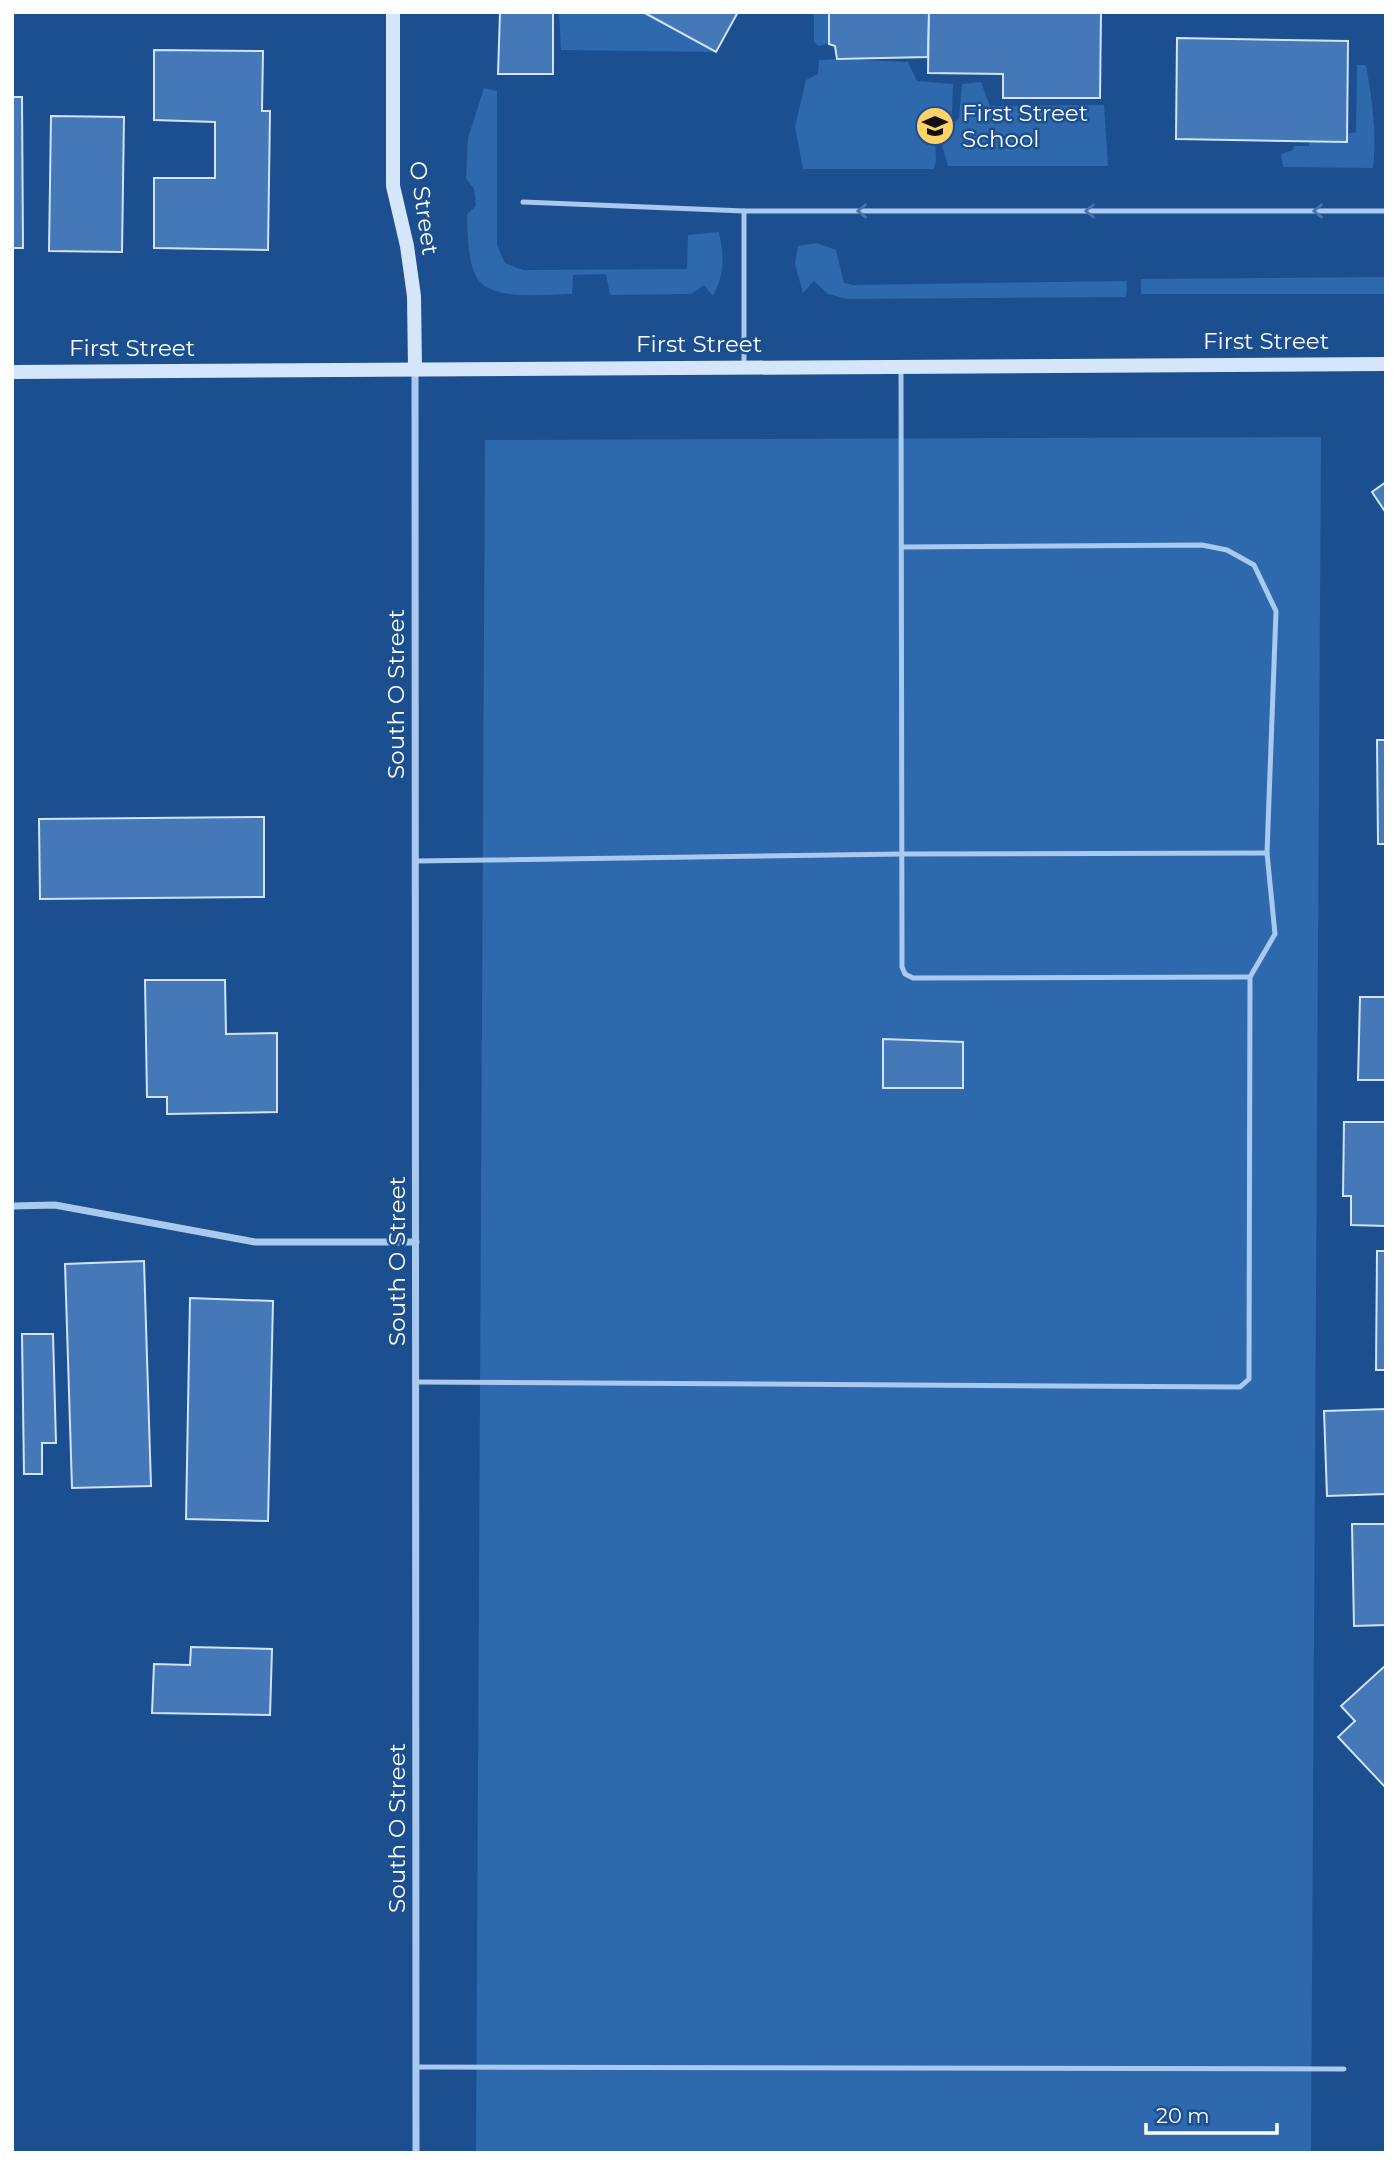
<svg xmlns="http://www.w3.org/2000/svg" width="1398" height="2165" font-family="Montserrat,sans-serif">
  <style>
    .green { fill: #2e69ad }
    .building { fill: #4478b7; stroke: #cfe3fa; stroke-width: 2 }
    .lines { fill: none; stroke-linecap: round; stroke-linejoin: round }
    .lane { stroke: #a9c9ee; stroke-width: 5 }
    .street { stroke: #a9c9ee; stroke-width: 7 }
    .secondary { stroke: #d6e6fa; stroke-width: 14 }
    .oneway { stroke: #4674ac }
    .labels { text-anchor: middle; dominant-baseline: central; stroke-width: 5; stroke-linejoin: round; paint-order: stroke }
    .poi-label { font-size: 23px; fill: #fff; stroke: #1b4f8f; text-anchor: start }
    .street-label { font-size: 23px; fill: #fff; stroke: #1b4f8f }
  </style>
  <rect width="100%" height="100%" fill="#1b4f8f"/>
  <g class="green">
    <path d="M 559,12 L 643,12 L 716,52 L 561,50 Z"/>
    <path d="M 814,12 L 829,12 L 829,44 L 818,46 L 814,42 Z"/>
    <path d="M 837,59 L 908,62 L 917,81 L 953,84 L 952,114 L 937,130 L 935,140 L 936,160 L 934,169 L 803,169 L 795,127 L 806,80 L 818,74 L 819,60 Z"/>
    <path d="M 1357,65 L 1366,65 C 1372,99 1377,133 1373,168 L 1283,167 L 1281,154 L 1293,150 L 1294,146 L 1309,146 L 1309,141 L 1356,132 Z"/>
    <path d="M 981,82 L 990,106 L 1104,105 L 1108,166 L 948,166 L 942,145 L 946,133 L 959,118 L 962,84 Z"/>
    <path d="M 484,88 L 497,91 L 497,245 L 505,263 L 523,270 L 687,269 L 688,235 L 719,232 C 724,258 725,272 713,296 L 704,285 L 691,294 L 610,295 L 606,274 L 573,275 L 572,294 C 546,294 486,303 475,274 C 467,256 468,234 467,214 L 476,206 L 474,189 L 466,178 L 468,138 Z"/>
    <path d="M 817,243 L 836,250 L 844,283 L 853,285 L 1127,281 L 1126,297 L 847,299 L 828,294 L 814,281 L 803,293 L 795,264 L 798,246 Z"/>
    <path d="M 1386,277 L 1386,294 L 1141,294 L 1141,279 Z"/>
    <path d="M 1321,437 L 1311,2153 L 476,2153 L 485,440 Z"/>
  </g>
  <g class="building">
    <path d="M 500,12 L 553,12 L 553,74 L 498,74 Z"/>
    <path d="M 643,12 L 738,12 L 716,52 Z"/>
    <path d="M 829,12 L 929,12 L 928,57 L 837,59 L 835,46 L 829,44 Z"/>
    <path d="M 929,12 L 1101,12 L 1100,98 L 1003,98 L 1003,74 L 928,73 Z"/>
    <path d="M 1177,38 L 1348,41 L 1347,142 L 1176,139 Z"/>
    <path d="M 154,50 L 263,51 L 262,111 L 270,111 L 268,250 L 154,248 L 154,178 L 215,178 L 215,122 L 154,120 Z"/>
    <path d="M 12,97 L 22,97 L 23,248 L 12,248 Z"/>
    <path d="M 51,116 L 124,117 L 122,252 L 49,251 Z"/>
    <path d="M 1386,482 L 1386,513 L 1372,492 Z"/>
    <path d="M 1377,740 L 1386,740 L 1386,844 L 1378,844 Z"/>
    <path d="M 264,817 L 264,897 L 40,899 L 39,819 Z"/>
    <rect x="1385" y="862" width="1" height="61"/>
    <path d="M 145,980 L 225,980 L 226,1034 L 277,1033 L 277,1112 L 167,1114 L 167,1097 L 147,1097 Z"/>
    <path d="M 1360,997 L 1386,997 L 1386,1080 L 1358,1080 Z"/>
    <path d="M 883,1039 L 963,1042 L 963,1088 L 883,1088 Z"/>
    <path d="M 1344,1122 L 1386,1122 L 1386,1226 L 1351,1225 L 1351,1196 L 1343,1196 Z"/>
    <path d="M 1377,1251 L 1386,1251 L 1386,1370 L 1376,1370 Z"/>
    <path d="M 144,1261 L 151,1486 L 72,1488 L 65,1264 Z"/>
    <path d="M 190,1298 L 273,1301 L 268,1521 L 186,1519 Z"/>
    <path d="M 22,1334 L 53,1334 L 56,1443 L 42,1443 L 42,1474 L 24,1474 Z"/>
    <path d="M 1386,1409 L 1386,1494 L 1327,1496 L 1324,1411 Z"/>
    <path d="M 1352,1524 L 1386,1524 L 1386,1625 L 1354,1626 Z"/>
    <path d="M 191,1647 L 272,1649 L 270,1715 L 152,1713 L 154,1664 L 190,1665 Z"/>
    <path d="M 1386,1665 L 1386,1788 L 1338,1737 L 1355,1721 L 1341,1706 Z"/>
  </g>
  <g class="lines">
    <g class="lane">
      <path d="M 523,202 L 744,211"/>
      <path d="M 744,367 L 744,211 L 1386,211"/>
      <path d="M 901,369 L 902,967 L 905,974 L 913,978 L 1250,977"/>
      <path d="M 416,861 L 902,854 L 1267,853"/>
      <path d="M 416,1382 L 1240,1387 L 1249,1379 L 1250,977 L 1275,934 L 1267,853 L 1276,611 L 1254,565 L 1227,550 L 1202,545 L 902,547"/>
      <path d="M 416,2067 L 1344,2069"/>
    </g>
    <g class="street">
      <path d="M 415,369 L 416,2153"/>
      <path d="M 12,1206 L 55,1205 L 255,1242 L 416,1242"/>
    </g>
    <g class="secondary">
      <path d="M 393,12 L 393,186 L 407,246 L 414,296 L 415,369"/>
      <path d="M 12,372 L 1386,364"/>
    </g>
  </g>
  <defs><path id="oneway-chevron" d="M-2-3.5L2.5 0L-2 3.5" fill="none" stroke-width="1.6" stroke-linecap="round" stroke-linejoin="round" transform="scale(1.75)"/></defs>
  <g class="oneway">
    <use href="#oneway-chevron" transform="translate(862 211) rotate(180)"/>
    <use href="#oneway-chevron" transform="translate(1090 211) rotate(180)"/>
    <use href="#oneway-chevron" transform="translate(1318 211) rotate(180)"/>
  </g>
  <defs>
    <symbol id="school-disc" viewBox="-11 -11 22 22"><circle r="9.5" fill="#ffd166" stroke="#1b4f8f"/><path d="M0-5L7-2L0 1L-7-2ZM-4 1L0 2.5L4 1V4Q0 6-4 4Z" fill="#111"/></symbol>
  </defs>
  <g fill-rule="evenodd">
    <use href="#school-disc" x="913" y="104" width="44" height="44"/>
  </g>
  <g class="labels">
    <g class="poi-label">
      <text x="962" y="113">First Street<tspan x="962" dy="26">School</tspan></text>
    </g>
    <g class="street-label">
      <text transform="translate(424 208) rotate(82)">O Street</text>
      <text x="1266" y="341">First Street</text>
      <text x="699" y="344">First Street</text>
      <text x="132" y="348">First Street</text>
      <text transform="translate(396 694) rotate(-90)">South O Street</text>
      <text transform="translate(397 1261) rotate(-90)">South O Street</text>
      <text transform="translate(397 1828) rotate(-90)">South O Street</text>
    </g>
  </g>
  <rect width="1398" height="2165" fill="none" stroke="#ffffff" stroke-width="28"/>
  <path d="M1146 2123v10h131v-10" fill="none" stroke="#ffffff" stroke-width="3.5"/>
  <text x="1156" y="2123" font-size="21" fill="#ffffff" stroke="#1b4f8f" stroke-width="5" paint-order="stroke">20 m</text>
</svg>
